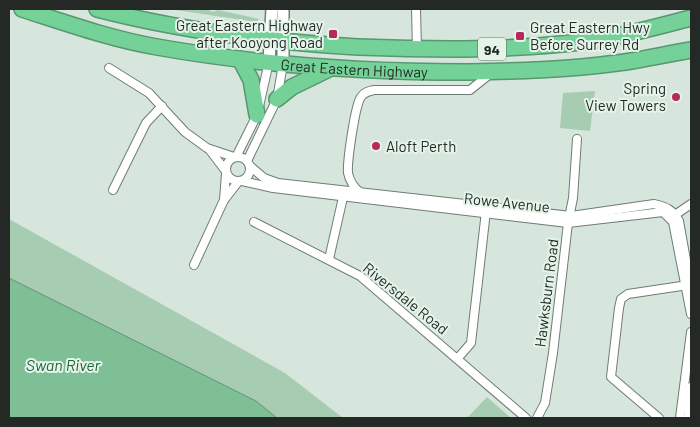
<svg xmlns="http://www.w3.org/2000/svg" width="700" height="427" font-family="Barlow,sans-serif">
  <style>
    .green { fill: #a6ccb2 }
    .water { fill: #7fbf96; stroke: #649274 }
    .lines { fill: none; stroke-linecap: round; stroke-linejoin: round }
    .street-casing { stroke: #6f7c73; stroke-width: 10 }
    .secondary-casing { stroke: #6f7c73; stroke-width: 14 }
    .highway-casing { stroke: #589770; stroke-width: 18 }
    .street { stroke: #fff; stroke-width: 8 }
    .secondary { stroke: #fff; stroke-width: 11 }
    .highway { stroke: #74d298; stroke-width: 15 }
    .poi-dot { fill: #b82a5c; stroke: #e5f4e9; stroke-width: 2 }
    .labels { text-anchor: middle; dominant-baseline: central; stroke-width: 4; stroke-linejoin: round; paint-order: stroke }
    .shield { fill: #e5f4e9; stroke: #5e6660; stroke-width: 1 }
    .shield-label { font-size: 14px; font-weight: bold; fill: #242925 }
    .poi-label { font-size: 15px; fill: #242925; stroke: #e5f4e9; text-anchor: end }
    .street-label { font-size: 15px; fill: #242925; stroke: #e5f4e9 }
    .water-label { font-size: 16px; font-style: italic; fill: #1c633c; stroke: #e5f4e9 }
  </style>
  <rect width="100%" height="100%" fill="#d7e6dc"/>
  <g class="green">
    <path d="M 169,9 L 207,9 L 213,12 L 218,10 L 259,19 L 256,22 Z"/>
    <path d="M 595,91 L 590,131 L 560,128 L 563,93 Z"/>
    <path d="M 9,219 L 285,373 L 343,418 L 277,418 L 256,401 L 9,278 Z"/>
    <path d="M 487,397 L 511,418 L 467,418 Z"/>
  </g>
  <path class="water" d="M 9,278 L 256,401 L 277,418 L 9,418 Z"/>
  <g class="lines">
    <defs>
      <g id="street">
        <path d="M 416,9 L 417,49"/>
        <path d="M 109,68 L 149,93 L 185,132 L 207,148 L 234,157"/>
        <path d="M 209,149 L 225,170"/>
        <circle cx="238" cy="169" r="12"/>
        <path d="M 236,157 L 257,115 L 269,62"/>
        <path d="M 247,161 L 277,99 L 283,64"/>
        <path d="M 250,166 L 264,178 L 278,183 L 571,216 L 654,204 C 667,207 673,210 679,221 L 691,288"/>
        <path d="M 242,181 L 273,188 L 568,223 L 663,212 L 673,222 L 691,314"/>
        <path d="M 113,190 L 146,123 L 162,106"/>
        <path d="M 360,192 C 353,187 350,182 348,173 C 347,162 355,105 361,97 C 364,92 369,91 374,90 L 470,90 L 490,74"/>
        <path d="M 224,200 L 226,174"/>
        <path d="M 672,217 L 691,204"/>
        <path d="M 254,222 L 360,276 L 526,418"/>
        <path d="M 329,259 L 344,193"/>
        <path d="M 194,265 L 224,200 L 238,182"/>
        <path d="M 458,358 L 471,343 L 486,211"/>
        <path d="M 537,418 L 545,403 L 553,353 L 568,223 L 573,198 L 577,139"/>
        <path d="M 659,418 L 611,377 L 619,308 L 621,299 L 628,294 L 688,285"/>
        <path d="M 680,418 L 691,332"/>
        <path d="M 688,418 L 691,387"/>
      </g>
      <g id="secondary">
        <path d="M 283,9 L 283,64"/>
        <path d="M 269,62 L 272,9"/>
      </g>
      <g id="highway">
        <path id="s1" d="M 22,9 C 66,23 111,39 157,47 C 259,65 362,72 466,72 C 515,71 567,70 617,63 C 642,60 666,54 691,50"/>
        <path d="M 97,9 C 182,31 271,42 358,47 C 438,50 516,51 596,40 C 628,35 660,26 691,18"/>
        <path d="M 240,59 L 251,80 L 257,115"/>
        <path d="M 277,99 L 292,87 L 329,69"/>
      </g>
    </defs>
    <use href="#street" class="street-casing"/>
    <use href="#secondary" class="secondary-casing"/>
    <use href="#highway" class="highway-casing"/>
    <use href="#street" class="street"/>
    <use href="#secondary" class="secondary"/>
    <use href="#highway" class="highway"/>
  </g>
  <g class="poi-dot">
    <rect x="328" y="29" width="10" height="10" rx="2.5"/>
    <rect x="515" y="31" width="10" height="10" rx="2.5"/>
    <circle cx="676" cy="97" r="5"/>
    <circle cx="376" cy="146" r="5"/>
  </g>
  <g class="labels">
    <rect class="shield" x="478" y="37.5" width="28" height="23" rx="4"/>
    <g class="shield-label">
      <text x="492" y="49">94</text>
    </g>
    <g class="poi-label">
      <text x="323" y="25">Great Eastern Highway<tspan x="323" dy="17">after Kooyong Road</tspan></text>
      <text x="530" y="27" text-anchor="start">Great Eastern Hwy<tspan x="530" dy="17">Before Surrey Rd</tspan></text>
      <text x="666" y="88">Spring<tspan x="666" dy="17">View Towers</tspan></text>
      <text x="386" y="146" text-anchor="start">Aloft Perth</text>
    </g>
    <g class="street-label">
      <text stroke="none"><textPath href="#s1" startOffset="339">Great Eastern Highway</textPath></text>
      <text transform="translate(507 202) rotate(6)">Rowe Avenue</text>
      <text transform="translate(546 293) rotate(-83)">Hawksburn Road</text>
      <text transform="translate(406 298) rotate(39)">Riversdale Road</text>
    </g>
    <g class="water-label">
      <text x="63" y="364">Swan River</text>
    </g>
  </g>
  <rect width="700" height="427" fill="none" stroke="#242925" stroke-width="20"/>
</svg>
